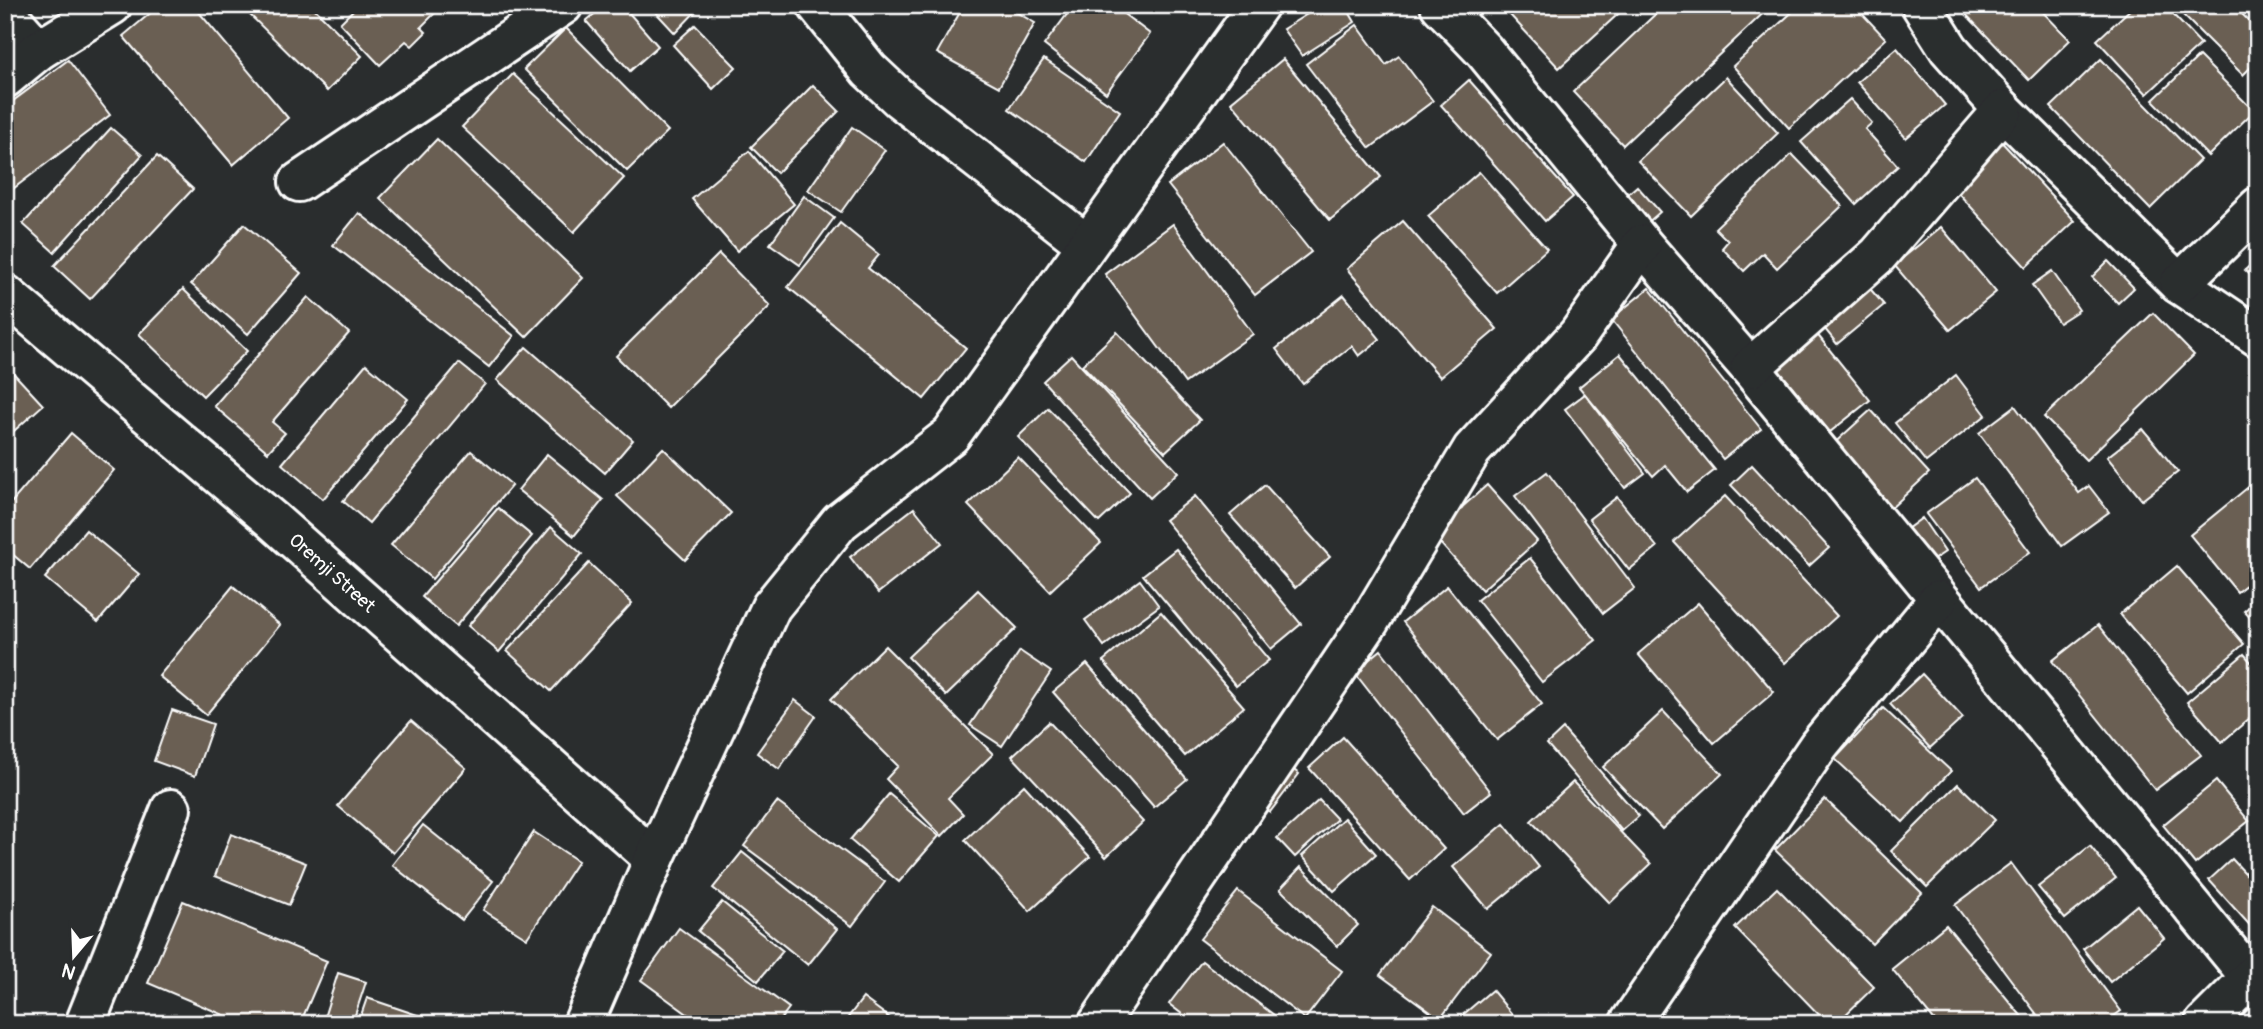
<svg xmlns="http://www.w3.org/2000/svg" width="2263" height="1029" font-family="Pangolin,sans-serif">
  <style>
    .building { fill: #6b5f52; stroke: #fff; stroke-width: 2 }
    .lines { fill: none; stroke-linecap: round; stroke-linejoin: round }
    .minor-casing { stroke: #fff; stroke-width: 44 }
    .minor { stroke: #2a2d2e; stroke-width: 38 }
    .labels { text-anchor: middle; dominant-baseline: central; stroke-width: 5; stroke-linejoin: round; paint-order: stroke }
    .street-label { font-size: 19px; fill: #fff; stroke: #2a2d2e }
  </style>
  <rect width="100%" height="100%" fill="#2a2d2e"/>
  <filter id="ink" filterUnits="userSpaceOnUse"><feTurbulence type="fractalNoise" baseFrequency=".0143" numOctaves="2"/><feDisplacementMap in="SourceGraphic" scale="14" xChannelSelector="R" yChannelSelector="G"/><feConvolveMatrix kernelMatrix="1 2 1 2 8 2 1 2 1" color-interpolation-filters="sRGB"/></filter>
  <g filter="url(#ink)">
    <g class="building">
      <path d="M 160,5 L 193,5 L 288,118 L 233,165 L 123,36 Z"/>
      <path d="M 240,5 L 311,5 L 362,56 L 327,91 Z"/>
      <path d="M 358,5 L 436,5 L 439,9 L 421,27 L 426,32 L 412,46 L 406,41 L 380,65 L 340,23 Z"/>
      <path d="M 605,5 L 622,5 L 658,46 L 630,71 L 586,21 Z"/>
      <path d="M 649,5 L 702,5 L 675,33 Z"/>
      <path d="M 964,5 L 1004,5 L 1035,23 L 999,87 L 937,53 Z"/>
      <path d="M 1074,5 L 1112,5 L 1150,34 L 1106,93 L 1044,45 Z"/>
      <path d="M 1322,5 L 1345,5 L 1355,22 L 1302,56 L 1283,29 Z"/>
      <path d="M 1521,5 L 1628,5 L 1559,68 L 1510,15 Z"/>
      <path d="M 1665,5 L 1772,5 L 1623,145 L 1573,92 Z"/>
      <path d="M 1800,5 L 1854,5 L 1886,39 L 1789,128 L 1733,66 Z"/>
      <path d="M 1957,5 L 2036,5 L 2070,40 L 2029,80 Z"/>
      <path d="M 2135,5 L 2164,5 L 2201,44 L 2147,94 L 2097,40 Z"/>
      <path d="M 2173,5 L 2233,5 L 2258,30 L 2258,60 L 2243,75 Z"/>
      <path d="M 695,25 L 736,67 L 713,89 L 673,45 Z"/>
      <path d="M 1357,25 L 1386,65 L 1399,56 L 1433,101 L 1370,148 L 1306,64 Z"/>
      <path d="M 566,28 L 668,131 L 627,171 L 524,69 Z"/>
      <path d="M 1897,48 L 1945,105 L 1906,138 L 1857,82 Z"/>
      <path d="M 2199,56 L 2254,111 L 2208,156 L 2153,100 Z"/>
      <path d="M 1044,59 L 1120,111 L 1086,162 L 1009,109 Z"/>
      <path d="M 1283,59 L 1381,177 L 1330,220 L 1231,102 Z"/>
      <path d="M 2101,59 L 2200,160 L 2150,209 L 2051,107 Z"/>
      <path d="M 68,60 L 110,115 L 5,195 L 5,107 Z"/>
      <path d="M 513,74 L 624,178 L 574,232 L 462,127 Z"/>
      <path d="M 1726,77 L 1778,133 L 1691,216 L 1638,161 Z"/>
      <path d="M 1469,80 L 1573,197 L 1545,221 L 1441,105 Z"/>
      <path d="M 813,85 L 839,111 L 777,173 L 751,147 Z"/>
      <path d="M 1850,99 L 1872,123 L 1865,129 L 1898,166 L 1856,204 L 1801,142 Z"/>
      <path d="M 852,127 L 885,150 L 841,212 L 808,190 Z"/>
      <path d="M 111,128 L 142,155 L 54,252 L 23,224 Z"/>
      <path d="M 1997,137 L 2075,221 L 2026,267 L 1948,182 Z"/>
      <path d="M 437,139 L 583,278 L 526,337 L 380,198 Z"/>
      <path d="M 1223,142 L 1311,252 L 1255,295 L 1168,185 Z"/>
      <path d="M 749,151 L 794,204 L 737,251 L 692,199 Z"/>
      <path d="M 1792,154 L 1842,206 L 1777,268 L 1763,253 L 1744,271 L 1722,248 L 1728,241 L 1715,228 Z"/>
      <path d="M 157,156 L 193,189 L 90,299 L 54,266 Z"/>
      <path d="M 1479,172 L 1547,249 L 1497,293 L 1428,216 Z"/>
      <path d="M 1637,186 L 1660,212 L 1645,225 L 1622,199 Z"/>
      <path d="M 804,196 L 834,218 L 800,265 L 770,244 Z"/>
      <path d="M 359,213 L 514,336 L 489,367 L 333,245 Z"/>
      <path d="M 1403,221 L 1497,329 L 1440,377 L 1347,269 Z"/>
      <path d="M 840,223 L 879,255 L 868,268 L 966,348 L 924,399 L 788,287 Z"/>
      <path d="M 244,224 L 301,273 L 248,334 L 191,284 Z"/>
      <path d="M 1173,224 L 1253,334 L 1185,383 L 1105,274 Z"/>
      <path d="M 1941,227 L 1996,292 L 1950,330 L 1894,265 Z"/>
      <path d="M 719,254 L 770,306 L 668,408 L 616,356 Z"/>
      <path d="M 2258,258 L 2258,282 L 2245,270 Z"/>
      <path d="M 2108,261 L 2134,288 L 2118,303 L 2092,277 Z"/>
      <path d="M 2052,271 L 2079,310 L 2059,323 L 2032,285 Z"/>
      <path d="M 1866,284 L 1884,305 L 1837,344 L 1820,323 Z"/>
      <path d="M 1649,288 L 1761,429 L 1723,459 L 1611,319 Z"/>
      <path d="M 183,289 L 247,351 L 203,396 L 139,334 Z"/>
      <path d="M 1344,295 L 1380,339 L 1359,356 L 1352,346 L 1303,384 L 1276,349 Z"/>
      <path d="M 308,297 L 349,333 L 272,422 L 285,433 L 268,452 L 214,406 Z"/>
      <path d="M 2153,313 L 2194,355 L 2086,460 L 2044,417 Z"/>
      <path d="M 1812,328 L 1870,400 L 1830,432 L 1771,361 Z"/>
      <path d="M 1117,332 L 1200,420 L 1165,452 L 1082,365 Z"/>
      <path d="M 526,347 L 633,440 L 605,473 L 497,380 Z"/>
      <path d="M 1620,354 L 1715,470 L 1687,492 L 1665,465 L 1653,476 L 1579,387 Z"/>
      <path d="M 1071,355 L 1178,472 L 1150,498 L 1043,381 Z"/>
      <path d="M 459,363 L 485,384 L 369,523 L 343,501 Z"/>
      <path d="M 5,364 L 43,405 L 5,439 Z"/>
      <path d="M 366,364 L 408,399 L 323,499 L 282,464 Z"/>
      <path d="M 1956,375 L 1986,415 L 1926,462 L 1895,423 Z"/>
      <path d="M 1585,394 L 1645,473 L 1625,488 L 1565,409 Z"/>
      <path d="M 2015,406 L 2079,493 L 2089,486 L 2109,512 L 2062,546 L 1979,433 Z"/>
      <path d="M 1048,408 L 1130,493 L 1099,522 L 1018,437 Z"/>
      <path d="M 1871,410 L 1929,473 L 1889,510 L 1831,446 Z"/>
      <path d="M 2143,429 L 2178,472 L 2142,500 L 2107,457 Z"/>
      <path d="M 71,433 L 114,470 L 30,569 L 5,548 L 5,510 Z"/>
      <path d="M 663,448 L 731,513 L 685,560 L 617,496 Z"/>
      <path d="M 471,451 L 512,485 L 432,579 L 391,545 Z"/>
      <path d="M 547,454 L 603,500 L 574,536 L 518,490 Z"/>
      <path d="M 1018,457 L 1101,543 L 1050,591 L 968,505 Z"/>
      <path d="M 1752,465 L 1829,548 L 1809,566 L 1731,485 Z"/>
      <path d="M 1547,472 L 1635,588 L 1603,613 L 1515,496 Z"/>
      <path d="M 1975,478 L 2030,552 L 1981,587 L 1926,514 Z"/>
      <path d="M 2258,479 L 2258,575 L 2237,592 L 2190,535 Z"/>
      <path d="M 1265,485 L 1330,557 L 1295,588 L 1230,515 Z"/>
      <path d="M 1487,485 L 1537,541 L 1482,590 L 1432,534 Z"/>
      <path d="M 1195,496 L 1301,624 L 1271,649 L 1165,520 Z"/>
      <path d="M 1725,496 L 1837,616 L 1785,663 L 1674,542 Z"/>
      <path d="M 1617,497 L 1657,547 L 1629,570 L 1589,519 Z"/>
      <path d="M 498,508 L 532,536 L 456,626 L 422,597 Z"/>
      <path d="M 914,508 L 942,543 L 878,593 L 850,557 Z"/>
      <path d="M 1922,518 L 1945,552 L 1930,562 L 1907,529 Z"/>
      <path d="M 551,527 L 582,554 L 499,652 L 468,626 Z"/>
      <path d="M 86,530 L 139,574 L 98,622 L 45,578 Z"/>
      <path d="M 1176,549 L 1269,660 L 1236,686 L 1143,575 Z"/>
      <path d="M 1530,558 L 1596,640 L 1542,682 L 1477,600 Z"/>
      <path d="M 589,563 L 632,603 L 551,691 L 507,651 Z"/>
      <path d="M 2177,566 L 2244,644 L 2187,693 L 2120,614 Z"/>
      <path d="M 1140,580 L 1159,606 L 1104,646 L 1085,620 Z"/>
      <path d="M 233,586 L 280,625 L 206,715 L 159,676 Z"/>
      <path d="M 1447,586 L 1542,704 L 1497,740 L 1403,622 Z"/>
      <path d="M 978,590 L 1017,628 L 946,696 L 908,657 Z"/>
      <path d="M 2258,599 L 2258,626 L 2244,611 Z"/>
      <path d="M 1698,603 L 1774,692 L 1714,743 L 1638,654 Z"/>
      <path d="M 1161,612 L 1244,707 L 1185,756 L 1103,661 Z"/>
      <path d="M 2098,625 L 2201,755 L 2155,790 L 2052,661 Z"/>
      <path d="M 885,646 L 993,754 L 948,798 L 963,814 L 942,836 L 886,779 L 898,766 L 831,699 Z"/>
      <path d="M 1381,650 L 1491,792 L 1464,813 L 1354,672 Z"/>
      <path d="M 1020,651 L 1051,672 L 1002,746 L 970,725 Z"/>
      <path d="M 2244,654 L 2258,670 L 2258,711 L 2222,742 L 2187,702 Z"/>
      <path d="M 1087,664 L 1187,779 L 1154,807 L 1053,692 Z"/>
      <path d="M 1922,674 L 1963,718 L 1930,748 L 1890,704 Z"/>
      <path d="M 795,700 L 816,716 L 779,769 L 757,753 Z"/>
      <path d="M 1883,708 L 1951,771 L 1903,822 L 1835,759 Z"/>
      <path d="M 172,710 L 213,724 L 195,776 L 154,761 Z"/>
      <path d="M 1663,711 L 1722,774 L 1662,829 L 1603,767 Z"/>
      <path d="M 411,721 L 466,768 L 393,853 L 338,806 Z"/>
      <path d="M 1049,722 L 1143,822 L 1106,857 L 1012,756 Z"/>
      <path d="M 1563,729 L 1639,816 L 1622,831 L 1547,744 Z"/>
      <path d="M 1343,737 L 1444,849 L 1410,880 L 1309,768 Z"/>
      <path d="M 1282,761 L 1299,774 L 1270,812 L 1252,798 Z"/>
      <path d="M 2216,781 L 2249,821 L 2195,864 L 2163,825 Z"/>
      <path d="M 1573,782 L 1651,864 L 1610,903 L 1531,821 Z"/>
      <path d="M 1958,784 L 1995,820 L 1927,887 L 1891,851 Z"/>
      <path d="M 1024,785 L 1090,857 L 1030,911 L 965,840 Z"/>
      <path d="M 889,794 L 939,836 L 899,882 L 850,840 Z"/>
      <path d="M 1825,799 L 1922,893 L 1872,944 L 1775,850 Z"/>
      <path d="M 1319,800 L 1337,819 L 1295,857 L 1277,838 Z"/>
      <path d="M 777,802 L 885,882 L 852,926 L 744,846 Z"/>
      <path d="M 1344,818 L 1376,854 L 1334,891 L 1302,856 Z"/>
      <path d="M 1504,824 L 1539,867 L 1488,909 L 1453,867 Z"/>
      <path d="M 423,825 L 493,881 L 462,920 L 392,865 Z"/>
      <path d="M 534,832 L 578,861 L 527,938 L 483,910 Z"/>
      <path d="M 231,834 L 306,863 L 289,905 L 215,876 Z"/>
      <path d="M 2090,846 L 2116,878 L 2065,919 L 2038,887 Z"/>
      <path d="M 742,852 L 837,929 L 808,965 L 713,888 Z"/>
      <path d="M 2232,859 L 2258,887 L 2258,928 L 2255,931 L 2209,880 Z"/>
      <path d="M 2011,863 L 2121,1011 L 2103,1024 L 2044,1024 L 1955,905 Z"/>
      <path d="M 1301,867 L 1358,925 L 1337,946 L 1280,889 Z"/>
      <path d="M 1777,888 L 1874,987 L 1836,1024 L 1828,1024 L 1735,928 Z"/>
      <path d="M 1238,891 L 1342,971 L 1305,1019 L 1200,939 Z"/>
      <path d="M 183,901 L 327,961 L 300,1024 L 245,1024 L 148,983 Z"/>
      <path d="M 722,902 L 783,951 L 758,981 L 698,931 Z"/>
      <path d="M 2137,905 L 2164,938 L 2110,982 L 2083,949 Z"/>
      <path d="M 1432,907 L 1491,952 L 1440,1019 L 1380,975 Z"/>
      <path d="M 1946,925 L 2028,1024 L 1937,1024 L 1892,969 Z"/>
      <path d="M 679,928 L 789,1008 L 777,1024 L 701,1024 L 641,980 Z"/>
      <path d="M 1202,961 L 1286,1024 L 1195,1024 L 1169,1004 Z"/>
      <path d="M 338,973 L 366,982 L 352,1024 L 322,1024 Z"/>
      <path d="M 1492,990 L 1520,1024 L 1452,1024 Z"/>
      <path d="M 367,998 L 444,1024 L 358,1024 Z"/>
      <path d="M 863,998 L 898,1024 L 843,1024 Z"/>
    </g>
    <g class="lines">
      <defs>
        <g id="minor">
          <path d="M 817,5 L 869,70 L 900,99 L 1086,244"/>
          <path d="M 1440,5 L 1484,51 L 1642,244 L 1750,368 L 2250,977"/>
          <path d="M 1921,5 L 1949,49 L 2003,110 L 2179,284 L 2258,337"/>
          <path d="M 5,12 L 39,50"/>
          <path d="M 5,78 L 39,50 L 112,5"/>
          <path d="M 299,182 L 563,5"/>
          <path d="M 2179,284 L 2258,207"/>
          <path id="s1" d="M 5,294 L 271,519 L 654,859"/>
          <path d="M 1750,368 L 1878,255 L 2003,110"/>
          <path d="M 85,1024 L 171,809"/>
          <path d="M 583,1024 L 654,859 L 771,607 L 840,522 L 951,435 L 1259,5"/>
          <path d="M 1098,1024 L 1369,622 L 1472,450 L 1578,335 L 1642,244"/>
          <path d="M 1629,1024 L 1819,745 L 1938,600"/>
          <path d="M 2204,1024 L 2258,970"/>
        </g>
      </defs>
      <use href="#minor" class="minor-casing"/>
      <use href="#minor" class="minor"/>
    </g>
  </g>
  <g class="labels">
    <g class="street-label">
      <text stroke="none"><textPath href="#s1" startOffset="430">Oremji Street</textPath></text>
    </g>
  </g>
  <rect width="2263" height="1029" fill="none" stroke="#2a2d2e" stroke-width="28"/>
  <rect x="14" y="14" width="2235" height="1001" fill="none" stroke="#fff" stroke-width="2.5" filter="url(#ink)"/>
  <g transform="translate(74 956) rotate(199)" stroke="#2a2d2e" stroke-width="5" paint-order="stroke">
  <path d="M0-5L12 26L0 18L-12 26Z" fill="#ffffff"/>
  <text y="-10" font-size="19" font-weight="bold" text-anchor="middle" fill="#ffffff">N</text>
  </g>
</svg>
